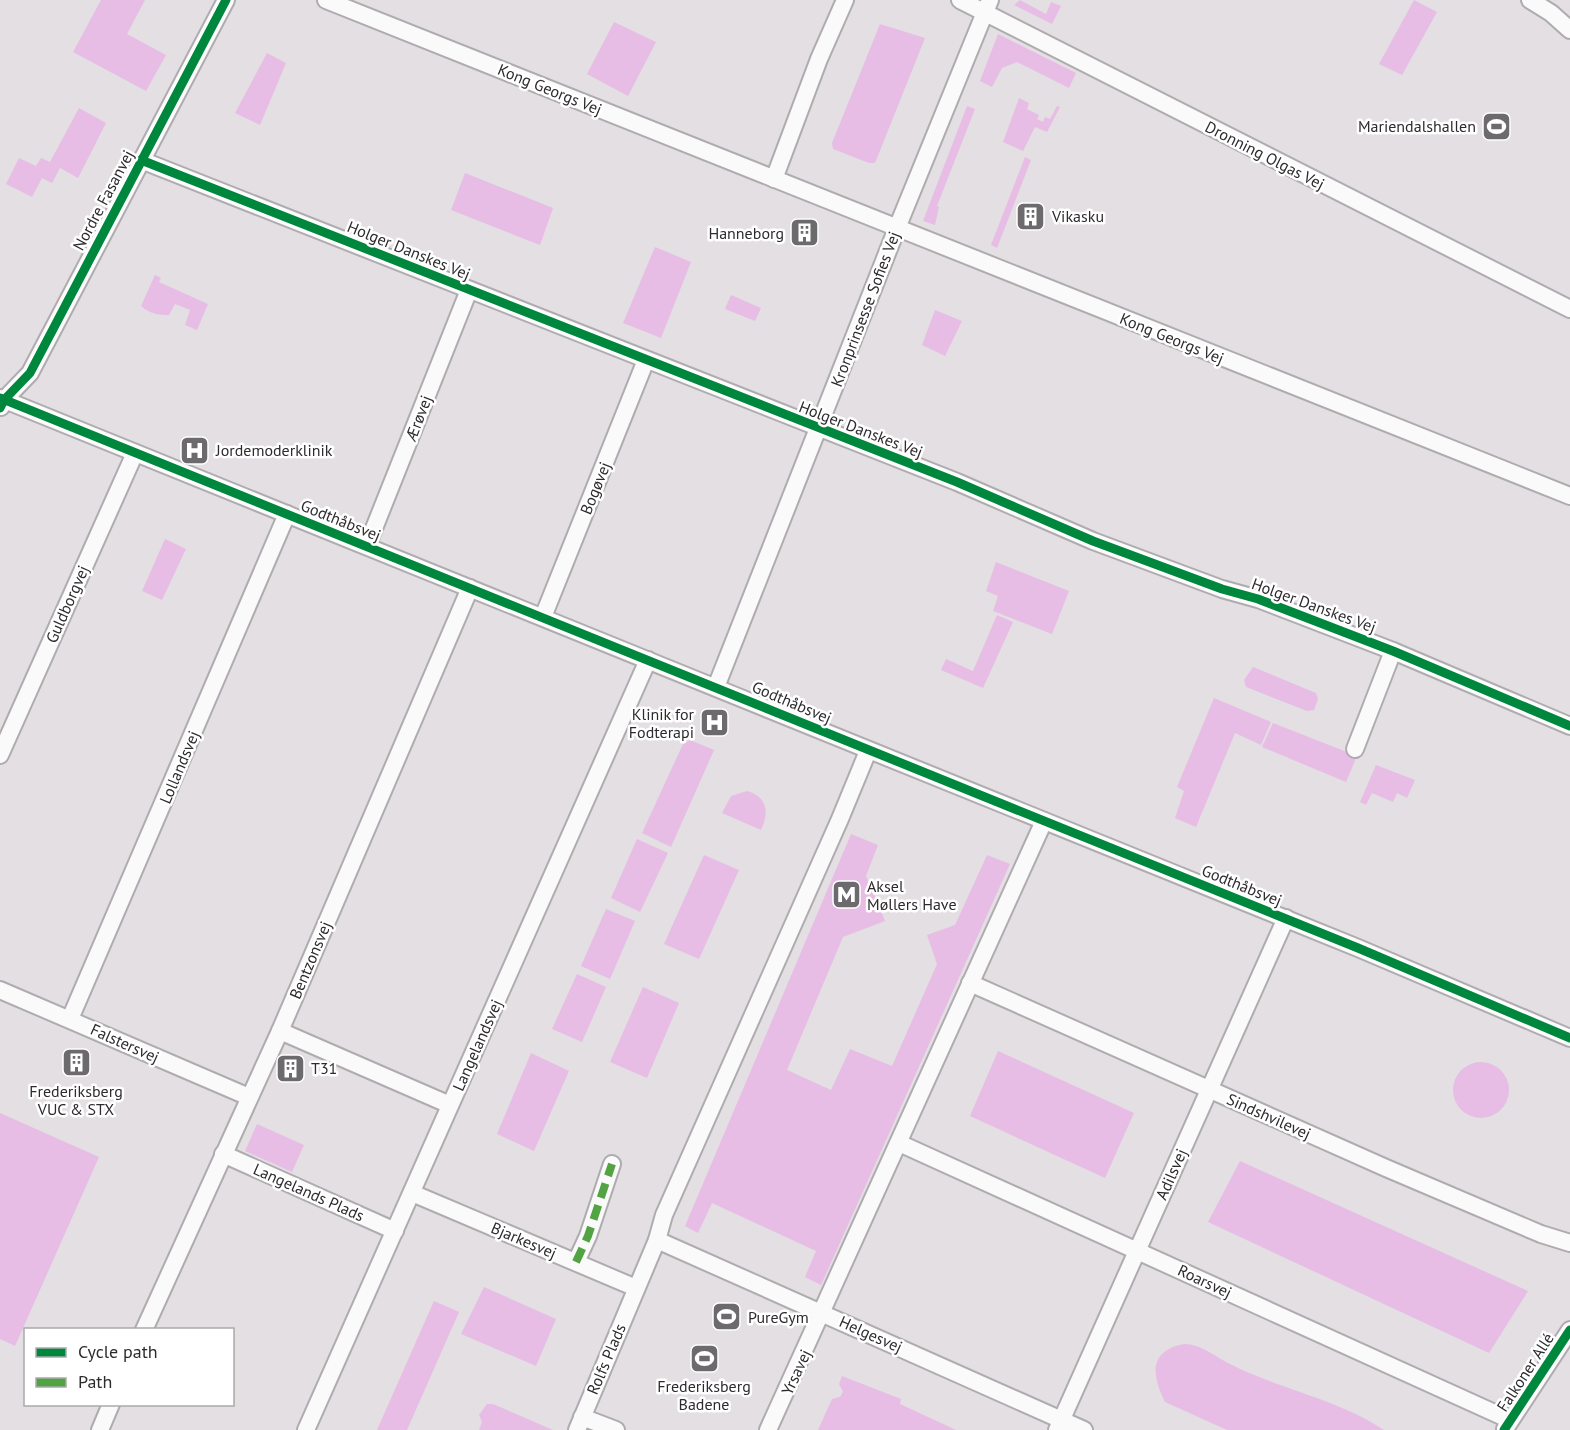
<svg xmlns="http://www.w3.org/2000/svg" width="1570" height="1430" font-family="'PT Sans',sans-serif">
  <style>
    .green { fill: #e7bde5 }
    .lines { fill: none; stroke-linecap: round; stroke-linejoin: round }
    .minor-casing { stroke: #afacaf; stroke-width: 20 }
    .minor { stroke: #fbfafb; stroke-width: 16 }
    .quiet { stroke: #52a443; stroke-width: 8; stroke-dasharray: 15 8; stroke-linecap: butt }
    .cycleway-casing { stroke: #fff; stroke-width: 13 }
    .cycleway { stroke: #00873e; stroke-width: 9 }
    .labels { text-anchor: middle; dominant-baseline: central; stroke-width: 5; stroke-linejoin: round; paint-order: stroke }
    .street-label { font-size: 16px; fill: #2d2b2d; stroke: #fff }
    .poi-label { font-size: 16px; fill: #2d2b2d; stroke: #fff; text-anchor: start }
  </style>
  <rect width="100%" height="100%" fill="#e3dfe3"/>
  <g class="green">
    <path d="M 101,0 L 145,0 L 127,34 L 166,55 L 146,91 L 73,52 Z"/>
    <path d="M 1020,0 L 1046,14 L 1051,2 L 1061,6 L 1052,24 L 1014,5 Z"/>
    <path d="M 1414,0 L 1437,12 L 1402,75 L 1379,64 Z"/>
    <path d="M 614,22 L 656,42 L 628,96 L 587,74 Z"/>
    <path d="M 880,24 L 925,38 L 875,163 L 869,163 L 833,149 L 832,143 Z"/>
    <path d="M 998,34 L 1076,73 L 1069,88 L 1017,62 L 1002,68 L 992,87 L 980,81 Z"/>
    <path d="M 267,53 L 286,63 L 260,125 L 235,113 Z"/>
    <path d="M 1019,98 L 1029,103 L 1027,109 L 1039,115 L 1037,119 L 1043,122 L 1045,117 L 1050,119 L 1057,106 L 1060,107 L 1047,132 L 1035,127 L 1023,151 L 1003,142 Z"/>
    <path d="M 967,106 L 975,109 L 937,206 L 939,207 L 935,225 L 923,221 Z"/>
    <path d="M 79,108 L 106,123 L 78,178 L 60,168 L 52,183 L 42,178 L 32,197 L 6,184 L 19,158 L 36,166 L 41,158 L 50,162 Z"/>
    <path d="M 1025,157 L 1031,160 L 997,248 L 991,245 Z"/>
    <path d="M 465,173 L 553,208 L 540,245 L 451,210 Z"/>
    <path d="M 655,247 L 691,262 L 661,338 L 623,323 Z"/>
    <path d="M 155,275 L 161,278 L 159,282 L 208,304 L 197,330 L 185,325 L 190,310 L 175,304 L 169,315 C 158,315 150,314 141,306 Z"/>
    <path d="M 731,295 L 761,308 L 755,321 L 725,309 Z"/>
    <path d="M 935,310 L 962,321 L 945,356 L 922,345 Z"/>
    <path d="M 165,539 L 186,549 L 162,600 L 142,591 Z"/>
    <path d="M 996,562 L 1069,591 L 1052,634 L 993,611 L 998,596 L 986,591 Z"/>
    <path d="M 997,615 L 1013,622 L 983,688 L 941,670 L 946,659 L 973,671 Z"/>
    <path d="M 1253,667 L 1316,693 L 1318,699 L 1314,710 L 1307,711 L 1246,687 L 1244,680 Z"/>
    <path d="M 1214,698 L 1271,722 L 1261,745 L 1235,733 L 1196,827 L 1175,818 L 1184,791 L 1177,787 Z"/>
    <path d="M 1273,723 L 1357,756 L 1346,782 L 1262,747 Z"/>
    <path d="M 690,740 L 714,750 L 671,847 L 642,833 L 683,744 Z"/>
    <path d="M 1376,765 L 1415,780 L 1407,798 L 1397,793 L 1393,802 L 1372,793 L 1366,805 L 1360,802 Z"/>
    <path d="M 747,791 C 768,797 769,813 761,830 L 722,813 L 731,796 Z"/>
    <path d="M 851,834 L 878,845 L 866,876 L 885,921 L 843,937 L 787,1070 L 831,1090 L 850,1049 L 892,1066 L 937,964 L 927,935 L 955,925 L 987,855 L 1010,864 L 821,1285 L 805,1277 L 816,1251 L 712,1203 L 698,1233 L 685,1226 Z"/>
    <path d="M 637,839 L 668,853 L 640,912 L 611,898 Z"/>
    <path d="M 704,855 L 739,870 L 699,959 L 664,944 Z"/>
    <path d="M 606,909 L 635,921 L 610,979 L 581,966 Z"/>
    <path d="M 577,974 L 606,987 L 582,1042 L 552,1029 Z"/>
    <path d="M 643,987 L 679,1003 L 647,1078 L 610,1062 Z"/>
    <path d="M 998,1051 L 1134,1113 L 1105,1178 L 970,1116 Z"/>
    <path d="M 531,1053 L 569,1071 L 534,1151 L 497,1134 Z"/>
    <circle cx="1481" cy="1090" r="28"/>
    <path d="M 0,1113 L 99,1157 L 15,1346 L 0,1339 Z"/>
    <path d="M 257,1124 L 304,1145 L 292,1172 L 245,1151 Z"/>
    <path d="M 1240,1161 L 1528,1291 L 1489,1353 L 1208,1222 Z"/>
    <path d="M 484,1287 L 556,1319 L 536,1366 L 461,1334 Z"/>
    <path d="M 434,1301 L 459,1312 L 407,1430 L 377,1430 Z"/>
    <path d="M 1184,1344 C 1201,1344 1214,1356 1230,1364 C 1279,1389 1338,1399 1384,1430 L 1227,1430 L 1165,1402 C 1152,1375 1148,1351 1184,1344 Z"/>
    <path d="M 842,1376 L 901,1399 L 900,1404 L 956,1430 L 818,1430 L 832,1399 L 840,1397 L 843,1392 L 839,1384 Z"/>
    <path d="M 487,1404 L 493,1404 L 553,1430 L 479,1430 L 482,1422 L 479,1415 Z"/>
  </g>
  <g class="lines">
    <defs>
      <g id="minor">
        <path d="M 326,0 L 1570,496"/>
        <path d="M 960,0 L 1570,309"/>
        <path d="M 1530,0 L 1551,13 L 1570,30"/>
        <path d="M 141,160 L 957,482 L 1093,541 L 1222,589 L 1258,599 L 1393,651 L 1570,726"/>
        <path d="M 774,179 L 819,59 L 845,0"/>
        <path d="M 0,398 L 1358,948 L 1570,1038"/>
        <path d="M 1,407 L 4,400 L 30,373 L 226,0"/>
        <path d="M 367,546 L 469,290"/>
        <path d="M 543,617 L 646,360"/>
        <path d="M 716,687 L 897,228 L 990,0"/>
        <path d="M 1355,749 L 1393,651"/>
        <path d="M 0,755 L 135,453"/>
        <path d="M 970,983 L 1386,1168 L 1541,1234 L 1570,1243"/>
        <path d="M 0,990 L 249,1097"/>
        <path d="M 70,1019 L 287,514"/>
        <path d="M 280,1031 L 450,1105"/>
        <path d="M 899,1143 L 1510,1420"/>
        <path d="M 223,1154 L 395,1231"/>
        <path d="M 412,1193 L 636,1288"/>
        <path d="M 657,1240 L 1084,1430"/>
        <path d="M 576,1262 L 588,1236 L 612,1164"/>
        <path d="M 144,1330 L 280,1031 L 470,588"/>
        <path d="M 582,1417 L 616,1430"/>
        <path d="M 1505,1429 L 1570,1330"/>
        <path d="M 100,1430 L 111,1404"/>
        <path d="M 306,1430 L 648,660"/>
        <path d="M 577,1430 L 657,1240 L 664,1215 L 840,819 L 868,751"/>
        <path d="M 768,1430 L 1044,821"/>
        <path d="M 1057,1430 L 1286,918"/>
      </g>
    </defs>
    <use href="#minor" class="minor-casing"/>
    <use href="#minor" class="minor"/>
    <path class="quiet" d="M 576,1262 L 588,1236 L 612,1164"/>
    <defs>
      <g id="cycleway">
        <path d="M 141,160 L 957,482 L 1093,541 L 1222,589 L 1258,599 L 1393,651 L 1570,726"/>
        <path d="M 0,398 L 1358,948 L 1570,1038"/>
        <path d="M 0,408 L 4,400 L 30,373 L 226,0"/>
        <path d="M 1504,1430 L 1570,1330"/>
      </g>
    </defs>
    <use href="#cycleway" class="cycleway-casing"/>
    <use href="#cycleway" class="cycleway"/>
  </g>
  <defs>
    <symbol id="stadium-square" viewBox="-11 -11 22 22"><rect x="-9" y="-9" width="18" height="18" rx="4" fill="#6d6a6d" stroke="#fff"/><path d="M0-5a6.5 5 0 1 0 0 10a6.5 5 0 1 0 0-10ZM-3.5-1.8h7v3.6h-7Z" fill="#fff"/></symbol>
    <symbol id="building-square" viewBox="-11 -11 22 22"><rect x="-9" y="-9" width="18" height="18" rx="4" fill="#6d6a6d" stroke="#fff"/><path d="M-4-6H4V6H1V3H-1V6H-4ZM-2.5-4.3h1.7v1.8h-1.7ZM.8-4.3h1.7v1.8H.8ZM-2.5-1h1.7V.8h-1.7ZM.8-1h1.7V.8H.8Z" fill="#fff"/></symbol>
    <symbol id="hospital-square" viewBox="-11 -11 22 22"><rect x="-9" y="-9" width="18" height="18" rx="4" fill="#6d6a6d" stroke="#fff"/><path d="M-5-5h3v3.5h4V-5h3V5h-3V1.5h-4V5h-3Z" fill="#fff"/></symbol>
    <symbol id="metro-square" viewBox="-11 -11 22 22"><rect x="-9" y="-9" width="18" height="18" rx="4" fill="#6d6a6d" stroke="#fff"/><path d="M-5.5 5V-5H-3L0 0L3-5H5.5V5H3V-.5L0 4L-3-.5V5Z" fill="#fff"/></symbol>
  </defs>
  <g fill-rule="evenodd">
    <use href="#stadium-square" x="1480" y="110" width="33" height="33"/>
    <use href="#building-square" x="1014" y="200" width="33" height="33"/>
    <use href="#building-square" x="788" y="216" width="33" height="33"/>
    <use href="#hospital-square" x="178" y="434" width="33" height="33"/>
    <use href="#hospital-square" x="698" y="706" width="33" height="33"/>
    <use href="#metro-square" x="830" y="878" width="33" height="33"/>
    <use href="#building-square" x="60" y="1046" width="33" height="33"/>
    <use href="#building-square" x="274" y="1052" width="33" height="33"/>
    <use href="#stadium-square" x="710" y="1300" width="33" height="33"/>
    <use href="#stadium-square" x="688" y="1342" width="33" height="33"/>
  </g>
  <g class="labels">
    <g class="street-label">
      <text transform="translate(550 89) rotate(22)">Kong Georgs Vej</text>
      <text transform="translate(1265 155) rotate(27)">Dronning Olgas Vej</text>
      <text transform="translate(103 200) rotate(-62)">Nordre Fasanvej</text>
      <text transform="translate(409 250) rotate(22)">Holger Danskes Vej</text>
      <text transform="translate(865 309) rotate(-69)">Kronprinsesse Sofies Vej</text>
      <text transform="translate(1172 338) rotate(22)">Kong Georgs Vej</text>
      <text transform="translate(418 418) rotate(-69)">Ærøvej</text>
      <text transform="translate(861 429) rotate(21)">Holger Danskes Vej</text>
      <text transform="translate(595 488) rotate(-68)">Bogøvej</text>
      <text transform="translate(341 520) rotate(22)">Godthåbsvej</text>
      <text transform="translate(67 604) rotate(-66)">Guldborgvej</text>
      <text transform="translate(1314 605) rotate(20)">Holger Danskes Vej</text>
      <text transform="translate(792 702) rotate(23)">Godthåbsvej</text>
      <text transform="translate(179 767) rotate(-67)">Lollandsvej</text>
      <text transform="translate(1242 885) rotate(22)">Godthåbsvej</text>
      <text transform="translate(310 960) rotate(-67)">Bentzonsvej</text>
      <text transform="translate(125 1043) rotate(24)">Falstersvej</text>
      <text transform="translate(477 1045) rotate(-66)">Langelandsvej</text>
      <text transform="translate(1269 1116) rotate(24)">Sindshvilevej</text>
      <text transform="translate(1171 1174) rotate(-66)">Adilsvej</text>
      <text transform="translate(309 1192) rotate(24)">Langelands Plads</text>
      <text transform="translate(524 1240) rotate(23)">Bjarkesvej</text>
      <text transform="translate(1205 1281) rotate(25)">Roarsvej</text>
      <text transform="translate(871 1334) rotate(24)">Helgesvej</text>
      <text transform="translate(606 1359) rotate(-67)">Rolfs Plads</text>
      <text transform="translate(796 1372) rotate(-65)">Yrsavej</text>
      <text transform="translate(1525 1372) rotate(-57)">Falkoner Allé</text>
    </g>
    <g class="poi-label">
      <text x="1476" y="126" text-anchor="end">Mariendalshallen</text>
      <text x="1052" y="216">Vikasku</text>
      <text x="784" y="233" text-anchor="end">Hanneborg</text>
      <text x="216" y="450">Jordemoderklinik</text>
      <text x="694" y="714" text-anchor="end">Klinik for<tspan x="694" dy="18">Fodterapi</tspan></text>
      <text x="867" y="886">Aksel<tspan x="867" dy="18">Møllers Have</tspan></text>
      <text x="311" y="1068">T31</text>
      <text x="76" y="1091" text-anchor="middle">Frederiksberg<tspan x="76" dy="18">VUC &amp; STX</tspan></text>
      <text x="748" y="1317">PureGym</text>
      <text x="704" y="1386" text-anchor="middle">Frederiksberg<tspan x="704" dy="18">Badene</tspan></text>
    </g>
  </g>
  <rect x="24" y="1328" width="210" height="78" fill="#ffffff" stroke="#abaaab" stroke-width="1.5"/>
  <rect x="36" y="1348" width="30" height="9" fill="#00873e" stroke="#abaaab" stroke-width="1.5"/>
  <text x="78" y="1358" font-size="18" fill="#2d2b2d">Cycle path</text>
  <rect x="36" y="1378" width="30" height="9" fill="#52a443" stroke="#abaaab" stroke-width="1.5"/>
  <text x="78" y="1388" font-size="18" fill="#2d2b2d">Path</text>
</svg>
